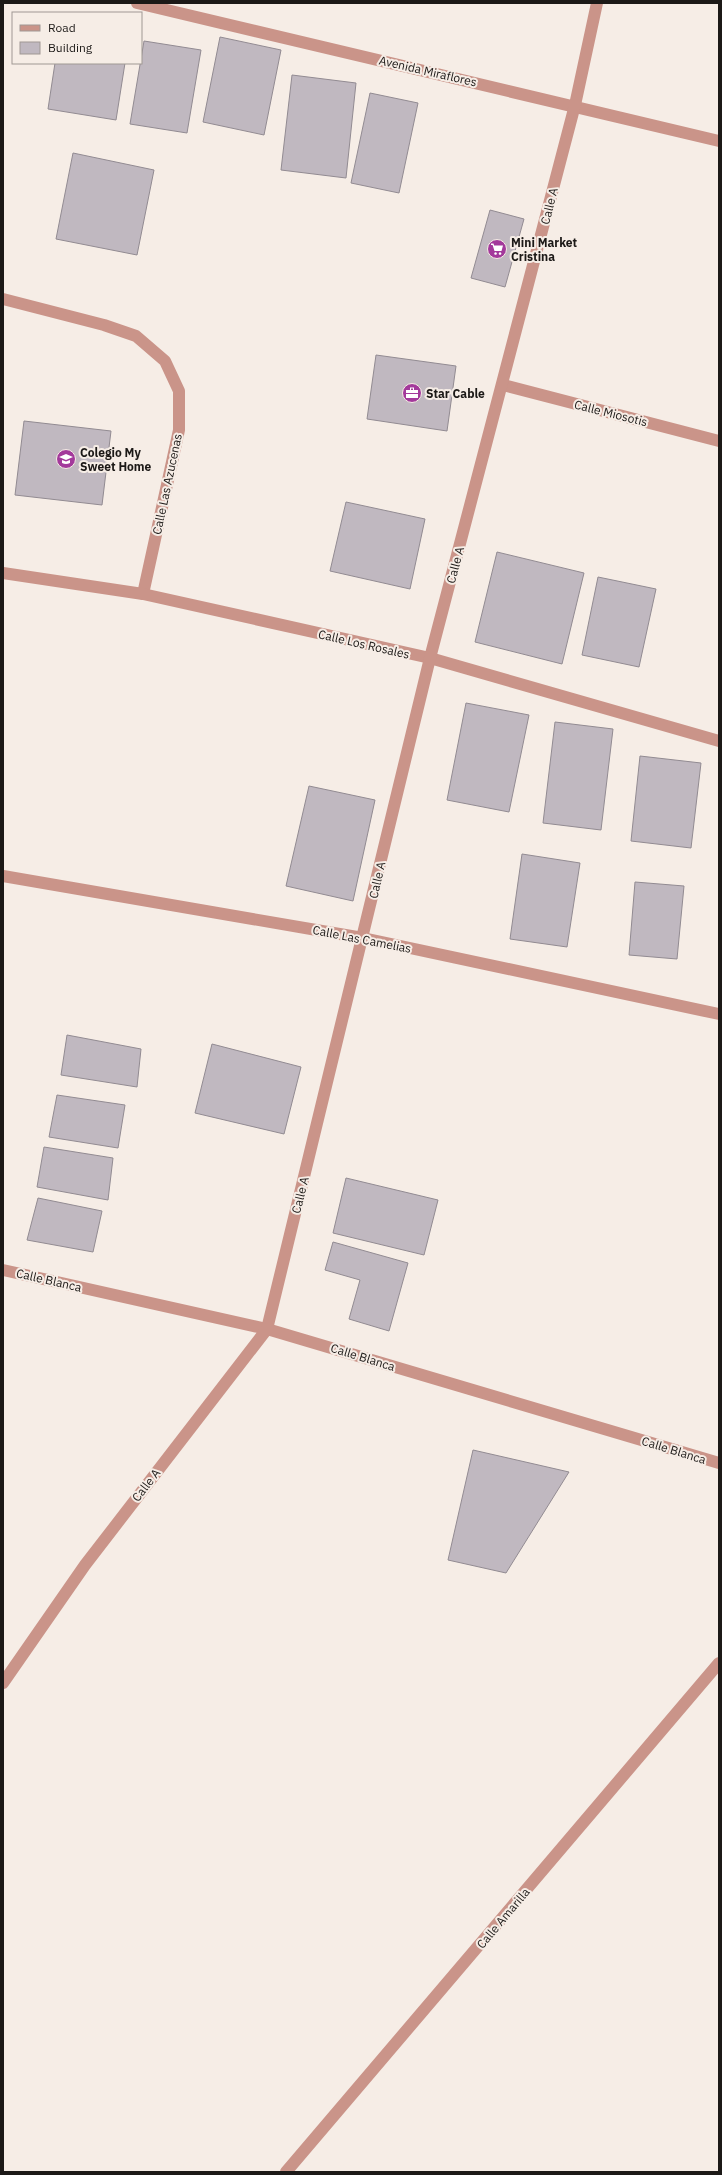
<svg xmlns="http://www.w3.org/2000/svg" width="722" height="2175" font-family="'IBM Plex Sans',sans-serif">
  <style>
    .building { fill: #c0b8c0; stroke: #928b92 }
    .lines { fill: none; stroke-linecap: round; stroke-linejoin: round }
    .minor { stroke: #ca9489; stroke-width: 12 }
    .labels { text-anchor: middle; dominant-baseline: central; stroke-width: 4; stroke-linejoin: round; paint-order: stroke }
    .street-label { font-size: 12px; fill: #1c1917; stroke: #f6ede6 }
    .poi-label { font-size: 12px; font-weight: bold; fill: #1c1917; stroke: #f6ede6; text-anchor: start }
  </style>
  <rect width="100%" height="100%" fill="#f6ede6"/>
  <g class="building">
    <path d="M 220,37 L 281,50 L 264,135 L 203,122 Z"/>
    <path d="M 144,41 L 201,50 L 187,133 L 130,124 Z"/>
    <path d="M 55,63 L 125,63 L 116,120 L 48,109 Z"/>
    <path d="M 292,75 L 356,83 L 346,178 L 281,170 Z"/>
    <path d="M 370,93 L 418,103 L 399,193 L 351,183 Z"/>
    <path d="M 73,153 L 154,170 L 137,255 L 56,239 Z"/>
    <path d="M 490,210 L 524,219 L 505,287 L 471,278 Z"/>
    <path d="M 376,355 L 456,366 L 447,431 L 367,419 Z"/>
    <path d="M 24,421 L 111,431 L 102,505 L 15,495 Z"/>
    <path d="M 346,502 L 425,519 L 410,589 L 330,571 Z"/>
    <path d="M 497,552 L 584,573 L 562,664 L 475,642 Z"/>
    <path d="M 598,577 L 656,589 L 639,667 L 582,655 Z"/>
    <path d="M 466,703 L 529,715 L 509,812 L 447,800 Z"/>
    <path d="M 555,722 L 613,729 L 601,830 L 543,823 Z"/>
    <path d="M 640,756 L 701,763 L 691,848 L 631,841 Z"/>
    <path d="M 309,786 L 375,800 L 353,901 L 286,886 Z"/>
    <path d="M 522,854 L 580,863 L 567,947 L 510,939 Z"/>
    <path d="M 635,882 L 684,886 L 677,959 L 629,955 Z"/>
    <path d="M 67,1035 L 141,1049 L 137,1087 L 61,1075 Z"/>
    <path d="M 212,1044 L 301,1067 L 284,1134 L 195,1113 Z"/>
    <path d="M 57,1095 L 125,1105 L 118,1148 L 49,1137 Z"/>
    <path d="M 44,1147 L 113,1158 L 108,1200 L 37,1187 Z"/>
    <path d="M 346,1178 L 438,1200 L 424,1255 L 333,1233 Z"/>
    <path d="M 38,1198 L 102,1211 L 93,1252 L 27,1240 Z"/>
    <path d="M 333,1242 L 408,1263 L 389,1331 L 349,1319 L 360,1280 L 325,1270 Z"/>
    <path d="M 473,1450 L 569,1472 L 506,1573 L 448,1560 Z"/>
  </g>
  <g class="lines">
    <g class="minor">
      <path d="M 137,3 L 719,141"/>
      <path d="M 3,299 L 104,325 L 136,336 L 165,361 L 179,391 L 179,430 L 143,594"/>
      <path d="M 503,385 L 719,441"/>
      <path d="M 3,573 L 143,594 L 430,658 L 719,741"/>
      <path d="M 3,876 L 363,938 L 719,1014"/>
      <path d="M 3,1270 L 267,1329 L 719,1463"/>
      <path d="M 3,1683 L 85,1565 L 267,1329 L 430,658 L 575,105 L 597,3"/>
      <path d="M 286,2172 L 719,1663"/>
    </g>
  </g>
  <defs>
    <symbol id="supermarket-disc" viewBox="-11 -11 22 22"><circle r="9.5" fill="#a3399b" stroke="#f6ede6"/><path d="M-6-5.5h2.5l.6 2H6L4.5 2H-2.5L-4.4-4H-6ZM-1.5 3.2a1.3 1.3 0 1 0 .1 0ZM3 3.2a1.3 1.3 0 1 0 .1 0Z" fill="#fff"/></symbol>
    <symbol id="office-disc" viewBox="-11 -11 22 22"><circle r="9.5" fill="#a3399b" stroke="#f6ede6"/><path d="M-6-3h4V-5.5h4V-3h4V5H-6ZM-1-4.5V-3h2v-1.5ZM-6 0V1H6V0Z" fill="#fff"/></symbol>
    <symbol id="school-disc" viewBox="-11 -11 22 22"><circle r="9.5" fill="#a3399b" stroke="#f6ede6"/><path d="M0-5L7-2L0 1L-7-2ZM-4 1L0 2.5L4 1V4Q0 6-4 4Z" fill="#fff"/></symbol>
  </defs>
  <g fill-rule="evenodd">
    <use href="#supermarket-disc" x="486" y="238" width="22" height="22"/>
    <use href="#office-disc" x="401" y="382" width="22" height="22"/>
    <use href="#school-disc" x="55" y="448" width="22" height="22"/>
  </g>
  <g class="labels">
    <g class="street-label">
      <text transform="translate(428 71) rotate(13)">Avenida Miraflores</text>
      <text transform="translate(549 206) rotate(-76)">Calle A</text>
      <text transform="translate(611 413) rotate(14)">Calle Miosotis</text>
      <text transform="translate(167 484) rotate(-78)">Calle Las Azucenas</text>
      <text transform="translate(455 565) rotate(-75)">Calle A</text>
      <text transform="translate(364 644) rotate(13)">Calle Los Rosales</text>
      <text transform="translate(377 880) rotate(-77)">Calle A</text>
      <text transform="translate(362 939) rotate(11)">Calle Las Camelias</text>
      <text transform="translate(300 1195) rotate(-76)">Calle A</text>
      <text transform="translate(49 1280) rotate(13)">Calle Blanca</text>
      <text transform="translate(363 1357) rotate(17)">Calle Blanca</text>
      <text transform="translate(674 1450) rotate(17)">Calle Blanca</text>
      <text transform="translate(146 1485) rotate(-52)">Calle A</text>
      <text transform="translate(503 1918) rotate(-50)">Calle Amarilla</text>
    </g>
    <g class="poi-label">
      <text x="511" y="242">Mini Market<tspan x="511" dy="14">Cristina</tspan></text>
      <text x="426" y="393">Star Cable</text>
      <text x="80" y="452">Colegio My<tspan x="80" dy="14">Sweet Home</tspan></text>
    </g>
  </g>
  <rect width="722" height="2175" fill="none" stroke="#1c1917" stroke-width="8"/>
  <rect x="12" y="12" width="130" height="52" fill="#f6ede6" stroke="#9f9893"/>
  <rect x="20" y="25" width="20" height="6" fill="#ca9489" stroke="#9f9893"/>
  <text x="48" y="32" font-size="12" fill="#1c1917">Road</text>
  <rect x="20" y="42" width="20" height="12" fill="#c0b8c0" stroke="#9f9893"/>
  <text x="48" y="52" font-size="12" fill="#1c1917">Building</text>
</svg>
